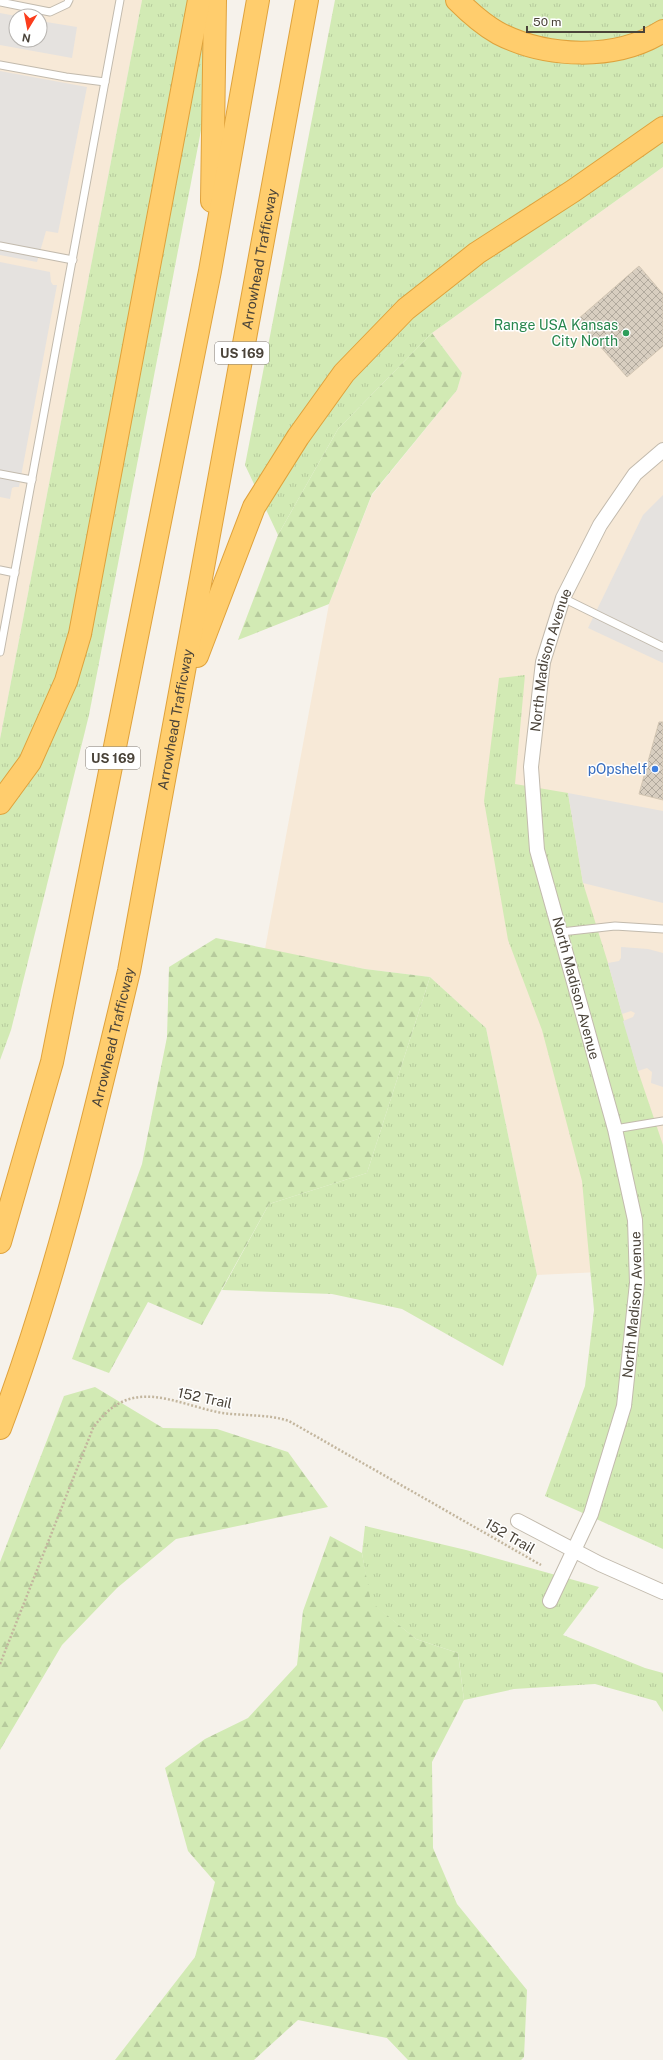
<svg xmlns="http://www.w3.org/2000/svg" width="663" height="2060" font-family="'Public Sans',sans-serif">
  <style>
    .commercial { fill: #f7e9d7; fill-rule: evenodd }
    .grass { fill: url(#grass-tufts) }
    .forest { fill: url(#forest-firs) }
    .parking { fill: #e5e2df }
    .building { fill: url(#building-cross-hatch); stroke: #d3c6b3 }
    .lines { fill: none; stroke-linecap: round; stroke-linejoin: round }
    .lane-casing { stroke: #c2baad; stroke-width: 9 }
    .street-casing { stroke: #c2baad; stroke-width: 16 }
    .highway-casing { stroke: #dfa23c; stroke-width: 24 }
    .path { stroke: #c3b69e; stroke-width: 2.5; stroke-dasharray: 2 2; stroke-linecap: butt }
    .lane { stroke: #fff; stroke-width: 7 }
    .street { stroke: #fff; stroke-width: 14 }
    .highway { stroke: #ffcd6d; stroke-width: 22 }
    .leisure-dot { fill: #2e9e5b; stroke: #fff; stroke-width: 1.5 }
    .shop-dot { fill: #3f7fe0; stroke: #fff; stroke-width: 1.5 }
    .labels { text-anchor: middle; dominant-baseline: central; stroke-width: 3; stroke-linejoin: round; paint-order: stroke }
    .shield { fill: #fff; stroke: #807b74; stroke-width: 1 }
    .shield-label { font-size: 13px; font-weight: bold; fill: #4a4339 }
    .street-label { font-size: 14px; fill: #4a4339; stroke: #fff }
    .leisure-label { font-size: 14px; fill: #27864d; stroke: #fff; text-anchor: end }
    .shop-label { font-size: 14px; fill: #366cbe; stroke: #fff; text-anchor: end }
  </style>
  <defs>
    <pattern id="grass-tufts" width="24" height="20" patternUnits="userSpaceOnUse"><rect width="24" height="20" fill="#d2eab4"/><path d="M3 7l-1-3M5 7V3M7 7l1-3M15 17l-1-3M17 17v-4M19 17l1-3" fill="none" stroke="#b6ca9c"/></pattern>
    <pattern id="forest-firs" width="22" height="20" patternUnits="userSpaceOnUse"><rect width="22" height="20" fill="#d2eab4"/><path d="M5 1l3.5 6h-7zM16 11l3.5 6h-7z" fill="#b6ca9c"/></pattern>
    <pattern id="building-cross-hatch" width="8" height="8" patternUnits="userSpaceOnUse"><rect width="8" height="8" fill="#d8cec0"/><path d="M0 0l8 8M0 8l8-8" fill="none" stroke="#b1a99d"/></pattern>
  </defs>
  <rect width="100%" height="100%" fill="#f6f2eb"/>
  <g class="commercial">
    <path d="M 0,0 L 142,0 L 0,739 ZM 16,16 L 40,16 L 40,40 L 16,40 Z"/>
    <path d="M 663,167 L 663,1269 L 537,1275 L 486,1028 L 430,977 L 365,969 L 265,949 L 329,604 L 372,495 L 457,390 L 462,373 L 432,333 Z"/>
  </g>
  <g class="grass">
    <path d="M 142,0 L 226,0 L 89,715 L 11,1030 L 0,1060 L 0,739 Z"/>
    <path d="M 335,0 L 663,0 L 663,167 L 432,333 L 338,429 L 278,535 L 245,465 Z"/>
    <path d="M 525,675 L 515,784 L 568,793 L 583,883 L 608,963 L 638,1071 L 663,1145 L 663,1549 L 545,1496 L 585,1386 L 594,1310 L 582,1181 L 542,1030 L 508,940 L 484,801 L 499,678 Z"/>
    <path d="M 430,977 L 486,1028 L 537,1275 L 503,1366 L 402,1309 L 332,1294 L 222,1290 L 269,1204 L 367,1173 Z"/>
    <path d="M 365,1526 L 466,1550 L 599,1587 L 563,1635 L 645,1668 L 663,1673 L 663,1712 L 656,1701 L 595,1684 L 514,1689 L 464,1700 L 458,1653 L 416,1639 L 370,1602 L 362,1553 Z"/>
  </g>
  <g class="forest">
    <path d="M 432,333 L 462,373 L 457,390 L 372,494 L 329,604 L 238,640 L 278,535 L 338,429 Z"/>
    <path d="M 216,938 L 365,969 L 430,977 L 367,1173 L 269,1204 L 202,1325 L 148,1302 L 109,1373 L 72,1359 L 142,1164 L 167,1037 L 169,967 Z"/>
    <path d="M 95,1387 L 163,1428 L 217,1429 L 288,1452 L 328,1507 L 176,1539 L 117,1588 L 62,1645 L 0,1750 L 0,1562 L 64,1396 Z"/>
    <path d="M 330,1536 L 362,1553 L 371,1602 L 416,1639 L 458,1653 L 464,1700 L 432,1762 L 433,1848 L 457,1904 L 527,1990 L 524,2057 L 521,2060 L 408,2060 L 387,2038 L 298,2020 L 254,2060 L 115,2060 L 195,1957 L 215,1882 L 188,1851 L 165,1768 L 205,1739 L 248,1718 L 297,1665 L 303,1611 Z"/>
  </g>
  <g class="parking">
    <path d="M 0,13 L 16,16 L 16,40 L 40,40 L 40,21 L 77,27 L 72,58 L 0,45 Z"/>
    <path d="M 0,71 L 87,87 L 58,233 L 46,231 L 37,262 L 0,255 Z"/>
    <path d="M 0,262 L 50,272 L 51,282 L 53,285 L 57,285 L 19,487 L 14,487 L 12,488 L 10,499 L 0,497 Z"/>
    <path d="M 663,495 L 663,663 L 588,628 L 643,515 Z"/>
    <path d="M 568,793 L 663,811 L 663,903 L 583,883 Z"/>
    <path d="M 621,947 L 648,949 L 663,953 L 663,1087 L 651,1083 L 652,1072 L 647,1068 L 638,1071 L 623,1021 L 633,1017 L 635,1013 L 631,1011 L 622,1014 L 608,963 L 619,961 L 621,958 Z"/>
  </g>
  <g class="building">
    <path d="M 639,266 L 663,294 L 663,346 L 627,377 L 577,320 Z"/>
    <path d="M 659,722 L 663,722 L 663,800 L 639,794 Z"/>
  </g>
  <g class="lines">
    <defs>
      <g id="lane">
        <path d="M 0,2 L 50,12 L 67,4 L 69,0"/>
        <path d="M 0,65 L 66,77 L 105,82"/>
        <path d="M 0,246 L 73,260"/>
        <path d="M 0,474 L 32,480"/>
        <path d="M 0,570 L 15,573"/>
        <path d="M 563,598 L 663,647"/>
        <path d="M 0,652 L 120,0"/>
        <path d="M 561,932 L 615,926 L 663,929"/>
        <path d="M 615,1129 L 663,1121"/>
      </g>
      <g id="street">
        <path d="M 518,1521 L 600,1564 L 663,1592"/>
        <path id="s1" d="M 550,1601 L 591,1514 L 624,1406 L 637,1283 L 635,1220 L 615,1129 L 537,850 L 531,767 L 543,662 L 563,598 L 600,525 L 635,474 L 663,450"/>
      </g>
      <g id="highway">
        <path d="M 457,0 C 469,12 482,24 498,33 C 546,58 616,61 663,31"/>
        <path d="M 212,201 L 215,0"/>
        <path d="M 197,656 L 254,507 L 298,437 L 344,373 L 406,309 L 477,253 L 573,191 L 663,128"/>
        <path d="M 0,803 L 30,762 L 66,681 L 80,634 L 199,0"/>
        <path d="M 0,1242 L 52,1062 L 210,271 L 258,0"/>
        <path id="s2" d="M 0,1428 C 56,1280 92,1125 129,971 L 307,0"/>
      </g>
    </defs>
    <use href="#lane" class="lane-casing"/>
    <use href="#street" class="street-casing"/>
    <use href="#highway" class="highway-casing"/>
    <path class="path" d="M 0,1664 L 93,1428 C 131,1375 171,1403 222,1413 C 244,1416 268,1414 289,1421 L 541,1565"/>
    <use href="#lane" class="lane"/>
    <use href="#street" class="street"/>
    <use href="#highway" class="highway"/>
  </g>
  <circle class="leisure-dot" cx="626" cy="333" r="4"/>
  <circle class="shop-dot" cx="655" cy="769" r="4"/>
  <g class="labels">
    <g class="shield">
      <rect x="215" y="342" width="54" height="22" rx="3"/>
      <rect x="86" y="747" width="54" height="22" rx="3"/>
    </g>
    <g class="shield-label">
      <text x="242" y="353">US 169</text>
      <text x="113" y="758">US 169</text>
    </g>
    <g class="street-label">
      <text stroke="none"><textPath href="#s2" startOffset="1199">Arrowhead Trafficway</textPath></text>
      <text stroke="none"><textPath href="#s1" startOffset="971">North Madison Avenue</textPath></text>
      <text stroke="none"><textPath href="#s2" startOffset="731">Arrowhead Trafficway</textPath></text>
      <text transform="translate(576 988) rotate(75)">North Madison Avenue</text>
      <text stroke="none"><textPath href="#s2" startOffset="407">Arrowhead Trafficway</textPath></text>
      <text stroke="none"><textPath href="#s1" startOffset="311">North Madison Avenue</textPath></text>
      <text transform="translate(205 1398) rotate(12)">152 Trail</text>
      <text transform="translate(510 1536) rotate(30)">152 Trail</text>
    </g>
    <g class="leisure-label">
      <text x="618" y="325">Range USA Kansas<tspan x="618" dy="16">City North</tspan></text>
    </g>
    <g class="shop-label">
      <text x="647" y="769">pOpshelf</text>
    </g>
  </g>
  <g transform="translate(28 28) rotate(190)"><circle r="19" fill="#ffffff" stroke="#b7b4b0"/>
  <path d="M0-3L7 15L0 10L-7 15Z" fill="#fb3d1d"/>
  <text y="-6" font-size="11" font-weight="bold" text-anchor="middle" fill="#4a4339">N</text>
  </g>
  <path d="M527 26v6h117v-6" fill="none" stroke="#4a4339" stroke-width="2"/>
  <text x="533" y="26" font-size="12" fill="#4a4339" stroke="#ffffff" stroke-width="3" paint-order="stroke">50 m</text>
</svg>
